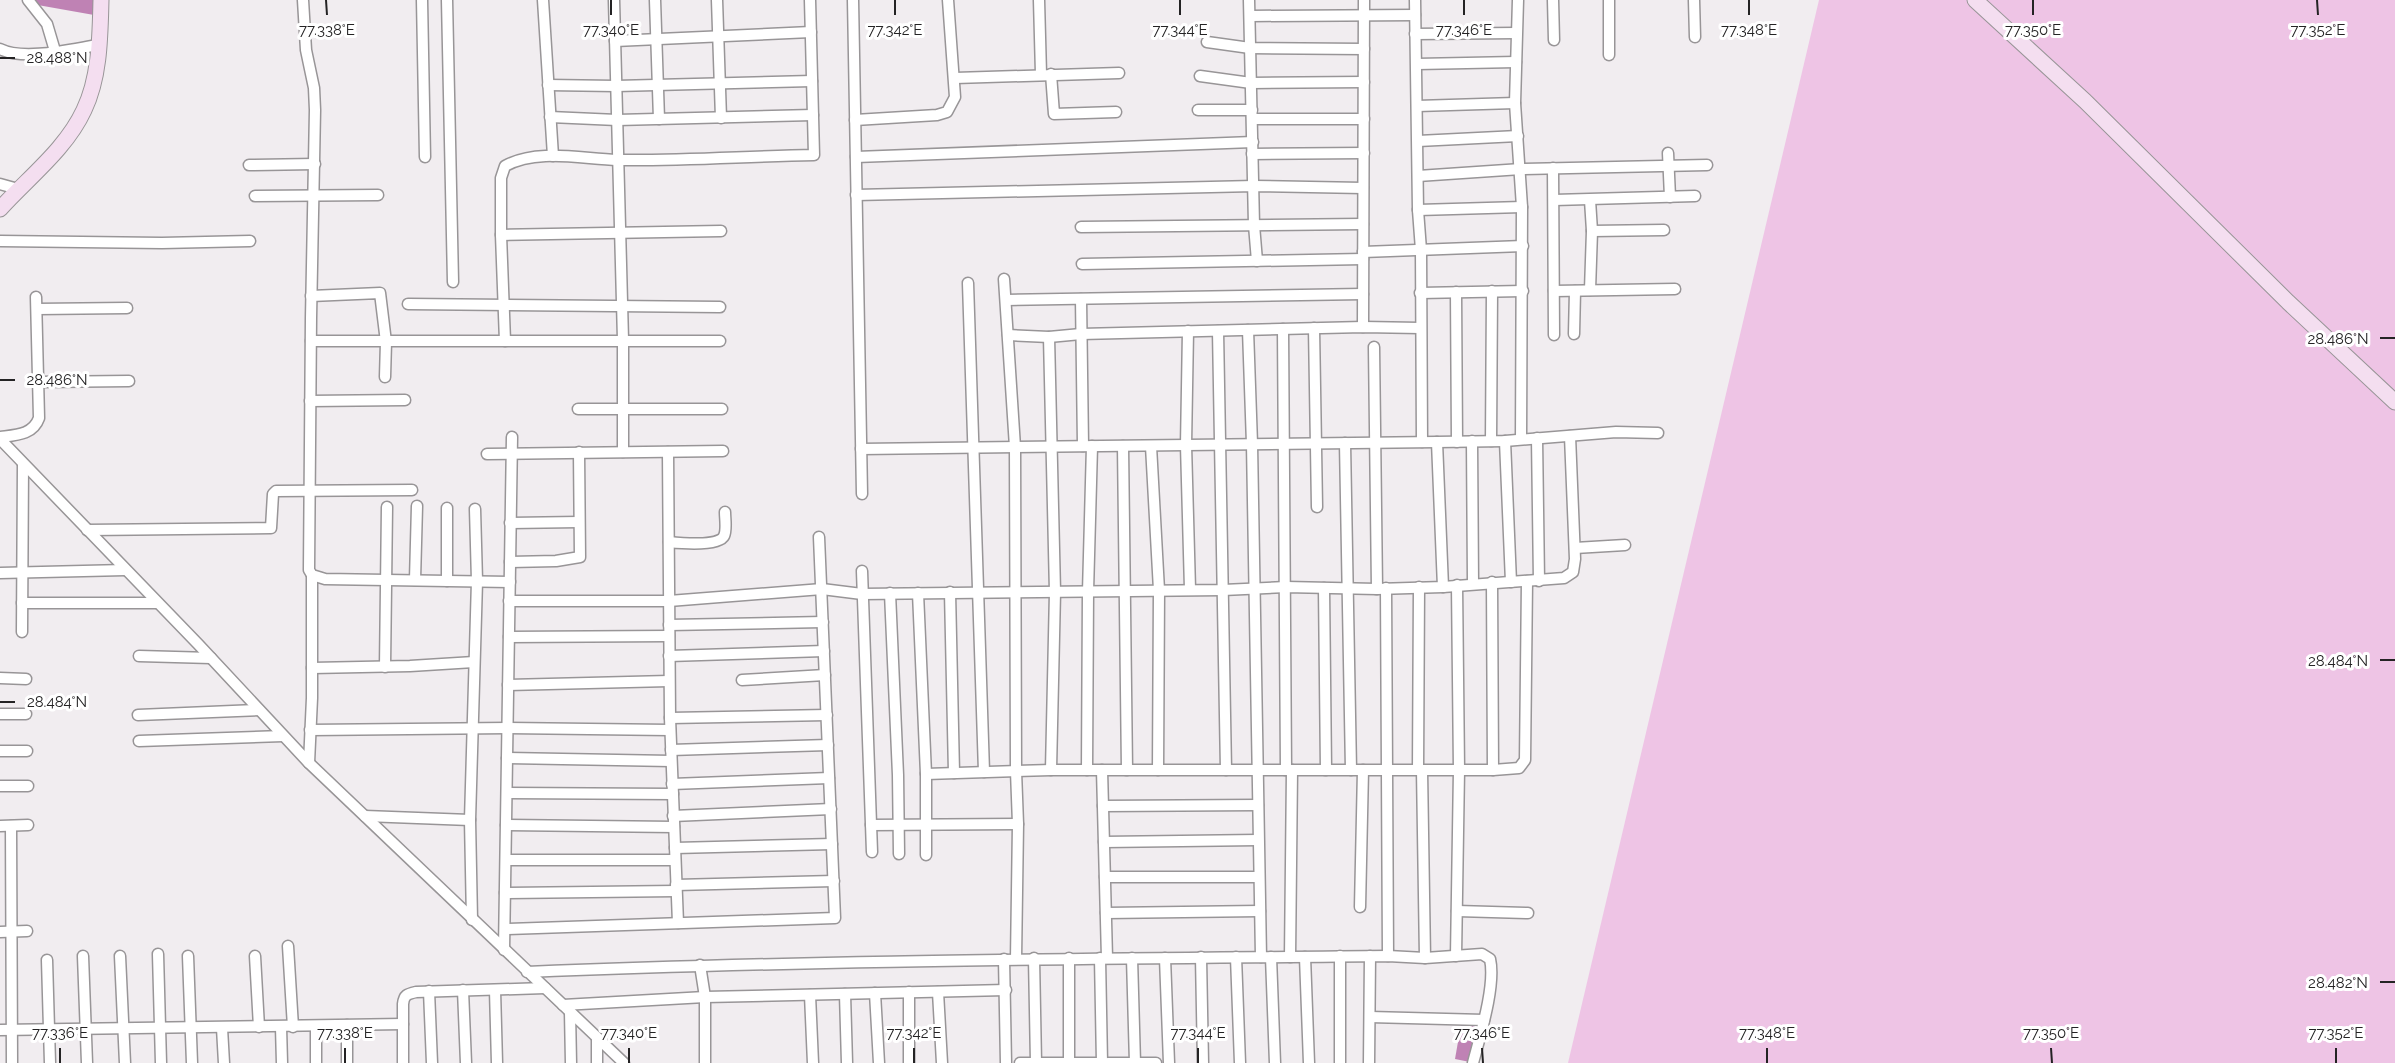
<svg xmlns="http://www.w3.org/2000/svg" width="2395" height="1063" font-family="Raleway,sans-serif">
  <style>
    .green { fill: #eec4e5 }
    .water { fill: #bf82b4 }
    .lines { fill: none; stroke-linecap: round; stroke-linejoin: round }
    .street-casing { stroke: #989597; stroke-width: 13 }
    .secondary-casing { stroke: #989597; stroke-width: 17 }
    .street { stroke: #fff; stroke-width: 10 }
    .secondary { stroke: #f4def0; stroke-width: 15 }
    .ticks { fill: none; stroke: #242324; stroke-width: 2 }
    .ticks-label { font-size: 15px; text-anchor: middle; fill: #242324; stroke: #fff; stroke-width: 6; stroke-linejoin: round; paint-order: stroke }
  </style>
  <rect width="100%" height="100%" fill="#f1edf0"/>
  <path class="green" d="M 1819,0 L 2395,0 L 2395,1063 L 1568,1063 Z"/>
  <g class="water">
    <path d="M 27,0 L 95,0 L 94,15 L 32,4 Z"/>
    <path d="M 1462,1019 L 1486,1024 L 1475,1063 L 1455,1059 Z"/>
  </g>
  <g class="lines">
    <defs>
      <g id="street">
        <path d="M 28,0 L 47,24 L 55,51"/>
        <path d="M 303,0 L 306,50 L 314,88 L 315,110 L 311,318 L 309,570 L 312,575 L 325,579 L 510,582"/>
        <path d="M 422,0 L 425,157"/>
        <path d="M 447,0 L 453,282"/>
        <path d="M 543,0 L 553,156"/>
        <path d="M 614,0 L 623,340 L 623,452"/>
        <path d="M 655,0 L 659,119"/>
        <path d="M 717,0 L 721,118"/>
        <path d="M 853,0 L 862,494"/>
        <path d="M 1039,0 L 1041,74"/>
        <path d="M 1249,0 L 1254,225 L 1257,261"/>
        <path d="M 1415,0 L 1418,210 L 1421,250 L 1422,442"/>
        <path d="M 1518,0 L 1515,103 L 1522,207 L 1521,439"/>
        <path d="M 1553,0 L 1554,40"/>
        <path d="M 1694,0 L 1695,37"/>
        <path d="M 1250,16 L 1415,15"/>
        <path d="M 1415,34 L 1516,33"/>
        <path d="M 615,41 L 811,32"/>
        <path d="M 1207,42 L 1250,48 L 1364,49"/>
        <path d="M 0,49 C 24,61 72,49 98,45"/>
        <path d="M 1609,55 L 1609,0"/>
        <path d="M 1417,64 L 1516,62"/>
        <path d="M 1051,74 L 1054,114 L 1116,112"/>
        <path d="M 1200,76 L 1251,83 L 1364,82"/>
        <path d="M 955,78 L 1119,73"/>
        <path d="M 548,85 L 616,86 L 812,81"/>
        <path d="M 1417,106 L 1515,103"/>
        <path d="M 1198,110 L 1252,110"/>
        <path d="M 550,117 L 617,120 L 813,115"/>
        <path d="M 1253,119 L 1364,119"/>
        <path d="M 855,120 L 937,115 L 947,112 L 955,97 L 948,0"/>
        <path d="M 1418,141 L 1518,136"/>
        <path d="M 1668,153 L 1670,197"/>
        <path d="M 1252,154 L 1364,153"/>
        <path d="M 856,157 L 1253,142"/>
        <path d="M 249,165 L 315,164"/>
        <path d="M 1553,168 L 1554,335"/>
        <path d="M 1418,176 L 1521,169 L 1707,165"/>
        <path d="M 0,184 L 18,189"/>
        <path d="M 856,195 L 1254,186 L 1363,188"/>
        <path d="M 255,196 L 378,195"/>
        <path d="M 1554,200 L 1695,196"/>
        <path d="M 1590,200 L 1592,231 L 1590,290"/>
        <path d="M 1418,210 L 1522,207"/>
        <path d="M 1081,227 L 1363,224"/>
        <path d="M 1592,231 L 1664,230"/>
        <path d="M 501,235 L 721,231"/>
        <path d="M 0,241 L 162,243 L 250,241"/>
        <path d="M 1363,252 L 1523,246"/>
        <path d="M 1082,264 L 1363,259"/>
        <path d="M 1004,279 L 1015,447 L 1016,771 L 1018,824 L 1016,959"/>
        <path d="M 968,283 L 984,772"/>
        <path d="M 1554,291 L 1675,289"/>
        <path d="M 1456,292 L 1457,442"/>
        <path d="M 1420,293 L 1523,291"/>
        <path d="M 311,296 L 380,293 L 386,342 L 385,377"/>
        <path d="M 1081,299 L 1083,446"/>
        <path d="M 1006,300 L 1363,294"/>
        <path d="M 408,304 L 720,307"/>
        <path d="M 37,309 L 127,308"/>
        <path d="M 1363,327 L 1364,0"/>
        <path d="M 1314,328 L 1317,507"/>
        <path d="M 1283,329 L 1286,770"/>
        <path d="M 1248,330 L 1252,444 L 1261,957"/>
        <path d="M 1188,331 L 1186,445 L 1190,589"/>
        <path d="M 1218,331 L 1226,770"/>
        <path d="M 1574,334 L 1575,291"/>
        <path d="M 1008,335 L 1049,337 L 1081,334 L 1363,327 L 1420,328"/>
        <path d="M 1049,337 L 1055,592 L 1051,770"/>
        <path d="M 311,341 L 720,341"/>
        <path d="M 505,341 L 501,235 L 501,178 L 505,166 C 537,148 582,159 617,160 C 683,161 749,156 814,155 L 810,0"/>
        <path d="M 1374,347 L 1377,589"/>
        <path d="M 38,382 L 129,381"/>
        <path d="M 310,401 L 405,400"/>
        <path d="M 578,409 L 722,409"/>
        <path d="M 0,437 C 16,435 33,435 39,418 L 36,297"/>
        <path d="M 1537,438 L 1539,581"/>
        <path d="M 0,439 L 198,644 L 309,763 L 624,1063"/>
        <path d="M 1472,441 L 1473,583"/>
        <path d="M 1491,441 L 1492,291"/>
        <path d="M 1505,441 L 1511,582"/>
        <path d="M 1437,442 L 1443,587"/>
        <path d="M 1345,443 L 1351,770"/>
        <path d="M 1123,446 L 1127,770"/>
        <path d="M 1151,446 L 1159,590 L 1158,770"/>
        <path d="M 861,449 L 1437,442 L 1505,441 L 1616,432 L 1658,433"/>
        <path d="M 668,452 L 670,718 L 678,923"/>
        <path d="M 487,454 L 723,451"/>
        <path d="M 447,508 L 447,581"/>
        <path d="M 510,523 L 579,522"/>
        <path d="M 87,530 L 271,528 L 273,494 L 276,491 L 412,490"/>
        <path d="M 669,542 C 679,543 719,547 724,536 C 727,530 725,519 725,512"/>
        <path d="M 1575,548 L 1625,545"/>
        <path d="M 510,562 L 556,561 L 580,557 L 579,452"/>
        <path d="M 862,571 L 872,852"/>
        <path d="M 0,573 L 125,570"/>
        <path d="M 415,580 L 417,506"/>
        <path d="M 1492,582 L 1493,770"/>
        <path d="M 1324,588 L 1326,770"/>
        <path d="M 1386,588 L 1388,956"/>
        <path d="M 950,592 L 954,773"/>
        <path d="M 890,593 L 898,775 L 899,854"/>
        <path d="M 918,593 L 926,774 L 926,855"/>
        <path d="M 509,601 L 669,601 L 822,589 L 862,594 L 1223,590 L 1286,587 L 1377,589 L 1443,587 L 1564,578 L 1573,572 L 1575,559 L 1570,436"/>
        <path d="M 22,603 L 157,603"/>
        <path d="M 669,625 L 823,622"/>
        <path d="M 22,632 L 23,464"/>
        <path d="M 509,637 L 669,636"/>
        <path d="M 139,656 L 211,658"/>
        <path d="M 669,656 L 824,651"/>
        <path d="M 385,667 L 387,507"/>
        <path d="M 312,668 L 410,666 L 474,662"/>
        <path d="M 0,678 L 26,679"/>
        <path d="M 742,680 L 825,675"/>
        <path d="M 508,685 L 669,681"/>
        <path d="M 0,714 L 26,714"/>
        <path d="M 138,715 L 259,710"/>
        <path d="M 670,718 L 827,715"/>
        <path d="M 310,730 L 508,728 L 670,730"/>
        <path d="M 139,741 L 283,736"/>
        <path d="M 671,750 L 828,745"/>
        <path d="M 0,751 L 27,751"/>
        <path d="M 507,758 L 671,761"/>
        <path d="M 309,763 L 312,698 L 312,575"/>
        <path d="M 1087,770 L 1088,592 L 1092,446"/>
        <path d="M 1102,770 L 1107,958"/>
        <path d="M 1418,770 L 1419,587"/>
        <path d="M 1422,770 L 1425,958"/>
        <path d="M 926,774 L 1051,770 L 1493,770 L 1519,768 L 1525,760 L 1527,581"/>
        <path d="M 672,784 L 829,778"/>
        <path d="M 0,786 L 28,786"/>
        <path d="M 507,793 L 673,794"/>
        <path d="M 1103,806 L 1258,805"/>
        <path d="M 365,816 L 470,820"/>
        <path d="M 673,816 L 831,809"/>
        <path d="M 506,825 L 674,827"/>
        <path d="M 871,825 L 1018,824"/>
        <path d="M 0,826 L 28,825"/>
        <path d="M 11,826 L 12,1063"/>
        <path d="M 1104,842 L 1258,840"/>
        <path d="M 675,848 L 832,844"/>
        <path d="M 506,860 L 675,860"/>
        <path d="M 1105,877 L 1259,877"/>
        <path d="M 676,885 L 834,881"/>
        <path d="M 505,893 L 676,891"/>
        <path d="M 1360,907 L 1363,770"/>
        <path d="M 1457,911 L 1528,913"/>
        <path d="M 1106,913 L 1260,911"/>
        <path d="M 472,920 L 470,820 L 477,581 L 475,509"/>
        <path d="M 505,929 L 835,918 L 819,537"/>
        <path d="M 0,932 L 27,931"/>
        <path d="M 288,946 L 293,1027"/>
        <path d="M 504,950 L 512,437"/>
        <path d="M 158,954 L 161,1063"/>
        <path d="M 83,956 L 87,1063"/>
        <path d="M 120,956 L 125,1063"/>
        <path d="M 188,956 L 192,1063"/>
        <path d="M 255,956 L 259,1027"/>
        <path d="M 1456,956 L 1459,770 L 1457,585"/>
        <path d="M 1201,957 L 1203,1063"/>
        <path d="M 1236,957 L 1240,1063"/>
        <path d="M 1271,957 L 1275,1063"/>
        <path d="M 1290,957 L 1292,770"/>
        <path d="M 1305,957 L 1309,1063"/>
        <path d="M 1034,958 L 1036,1063"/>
        <path d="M 1100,958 L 1102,1063"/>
        <path d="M 1132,958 L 1135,1063"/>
        <path d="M 1165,958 L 1169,1063"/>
        <path d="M 1004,959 L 1006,1063"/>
        <path d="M 47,960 L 50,1063"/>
        <path d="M 700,965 L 705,997 L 705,1063"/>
        <path d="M 527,972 C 814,960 1101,959 1388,956 L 1425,958 L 1482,954 L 1490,959 C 1496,985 1480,1036 1473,1063"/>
        <path d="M 463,990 L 466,1063"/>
        <path d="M 495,990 L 497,1063"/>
        <path d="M 429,991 L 432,1063"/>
        <path d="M 909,992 L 909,1063"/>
        <path d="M 938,992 L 942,1063"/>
        <path d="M 875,993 L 879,1063"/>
        <path d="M 845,994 L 847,1063"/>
        <path d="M 810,995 L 813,1063"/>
        <path d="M 563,1005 L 705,997 L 1006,990"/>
        <path d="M 570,1012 L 571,1063"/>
        <path d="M 1370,1017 L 1484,1020"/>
        <path d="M 281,1027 L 282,1063"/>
        <path d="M 316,1027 L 316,1063"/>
        <path d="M 222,1028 L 224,1063"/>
        <path d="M 0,1030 L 403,1024"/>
        <path d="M 347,1063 L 347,1025"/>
        <path d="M 403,1063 L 403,1004 C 404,995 407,994 416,992 L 545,988"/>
        <path d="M 597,1063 L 597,1038"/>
        <path d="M 1020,1063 L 1098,1063"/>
        <path d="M 1069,1063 L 1069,958"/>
        <path d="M 1108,1063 L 1156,1063"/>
        <path d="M 1340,1063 L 1340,956"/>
        <path d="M 1369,1063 L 1370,956"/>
      </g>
      <g id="secondary">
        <path d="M 1975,0 L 2085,101 L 2288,302 L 2395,402"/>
        <path d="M 0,209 C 29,177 66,149 84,110 C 100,77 100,36 101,0"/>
      </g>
    </defs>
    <use href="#street" class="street-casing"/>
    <use href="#secondary" class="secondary-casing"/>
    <use href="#street" class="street"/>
    <use href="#secondary" class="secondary"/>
  </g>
  <path class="ticks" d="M 326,0 L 327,15M 611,0 L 611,15M 895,0 L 895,15M 1180,0 L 1180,15M 1464,0 L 1464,15M 1749,0 L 1749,15M 2033,0 L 2033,15M 2317,0 L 2318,15M 0,58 L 15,58M 2380,338 L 2395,338M 0,380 L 15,380M 2380,660 L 2395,660M 0,702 L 15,702M 2380,982 L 2395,982M 60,1048 L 60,1063M 345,1048 L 345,1063M 629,1048 L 629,1063M 914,1048 L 914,1063M 1198,1048 L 1198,1063M 1482,1048 L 1483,1063M 1767,1048 L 1767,1063M 2051,1048 L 2052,1063M 2336,1048 L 2336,1063"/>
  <g class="ticks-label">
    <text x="327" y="35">77.338°E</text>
    <text x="611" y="35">77.340°E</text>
    <text x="895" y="35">77.342°E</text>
    <text x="1180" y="35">77.344°E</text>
    <text x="1464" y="35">77.346°E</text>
    <text x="1749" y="35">77.348°E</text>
    <text x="2033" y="35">77.350°E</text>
    <text x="2318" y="35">77.352°E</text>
    <text x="57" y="63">28.488°N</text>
    <text x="2338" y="344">28.486°N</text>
    <text x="57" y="385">28.486°N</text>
    <text x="2338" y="666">28.484°N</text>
    <text x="57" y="707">28.484°N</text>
    <text x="2338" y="988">28.482°N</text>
    <text x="60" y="1038">77.336°E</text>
    <text x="345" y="1038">77.338°E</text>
    <text x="629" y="1038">77.340°E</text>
    <text x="914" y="1038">77.342°E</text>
    <text x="1198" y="1038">77.344°E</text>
    <text x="1482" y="1038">77.346°E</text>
    <text x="1767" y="1038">77.348°E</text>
    <text x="2051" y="1038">77.350°E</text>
    <text x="2336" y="1038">77.352°E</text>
  </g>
</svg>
